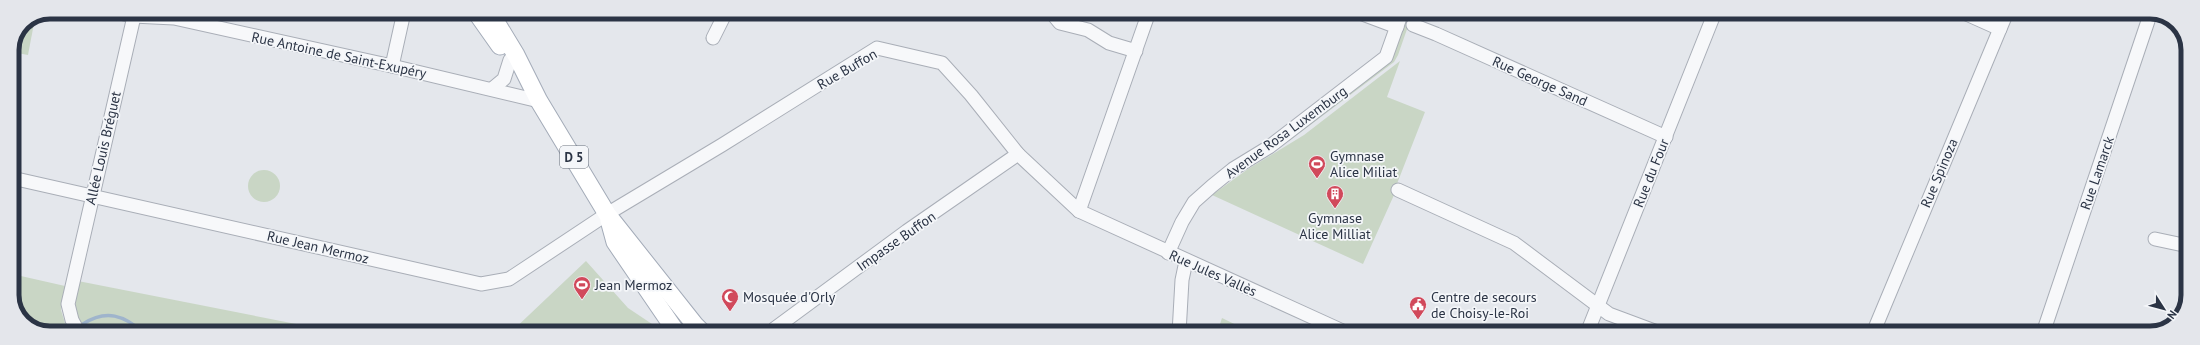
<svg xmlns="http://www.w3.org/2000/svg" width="2200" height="345" font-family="'PT Sans',sans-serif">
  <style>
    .built { fill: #d2d6de }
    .green { fill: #c9d6c5 }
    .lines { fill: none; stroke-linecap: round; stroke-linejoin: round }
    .stream { stroke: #9fb4cc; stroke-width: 3.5 }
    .minor-casing { stroke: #a9aeb7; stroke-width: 15 }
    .major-casing { stroke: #a3abb8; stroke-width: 19 }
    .minor { stroke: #f7f8fa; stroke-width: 13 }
    .major { stroke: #fff; stroke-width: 17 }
    .labels { text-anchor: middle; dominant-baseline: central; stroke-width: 3.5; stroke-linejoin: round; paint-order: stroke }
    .shield { fill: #f4f6f9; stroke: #676e7b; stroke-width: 1 }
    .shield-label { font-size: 13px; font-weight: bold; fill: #2b3445 }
    .street-label { font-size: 14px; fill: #2b3445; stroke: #f4f6f9 }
    .poi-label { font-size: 14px; fill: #2b3445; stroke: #f4f6f9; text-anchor: start }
    .rim { fill: none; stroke: #2b3445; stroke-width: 5 }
  </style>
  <rect width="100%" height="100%" fill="#e4e7ec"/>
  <path class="built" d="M 297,12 L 323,12 L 322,18 Z"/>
  <g class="green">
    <path d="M 1407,12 L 1413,12 L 1398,55 L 1394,62 L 1289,141 L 1287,138 L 1388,63 Z"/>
    <path d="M 35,18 L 28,55 L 12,52 L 23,23 Z"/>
    <path d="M 1400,61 L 1387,97 L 1425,112 L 1393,194 L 1394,195 L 1363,264 L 1212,195 L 1248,169 L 1304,135 Z"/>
    <circle cx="264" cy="186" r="16"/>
    <path d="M 586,261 L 628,308 L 655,326 L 660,333 L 510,333 Z"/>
    <path d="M 12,274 L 65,286 L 61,310 L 68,333 C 43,333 18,329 12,299 C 11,292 12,282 12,274 Z"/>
    <path d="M 78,281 L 342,333 L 86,333 C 74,315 74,302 78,281 Z"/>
    <path d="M 1222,318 L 1253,333 L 1229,333 L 1220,324 Z"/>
    <path d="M 1279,325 L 1297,333 L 1279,333 L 1277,330 Z"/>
  </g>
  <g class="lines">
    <g class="stream">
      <path d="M 15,305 L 20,311 L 23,322"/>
      <path d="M 83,324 C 106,309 124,315 144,333"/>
    </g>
    <defs>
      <g id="minor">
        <path d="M 115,12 L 133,16 L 174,18 L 392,66 L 539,101"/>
        <path d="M 1054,12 L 1055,17 L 1060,23 L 1088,30 L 1109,43 L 1136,51"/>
        <path d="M 1357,12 L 1397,27"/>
        <path d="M 1962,12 L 2000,29"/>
        <path d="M 1413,25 L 1436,34 L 1666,137"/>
        <path d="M 713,38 L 726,12"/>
        <path d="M 392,66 L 404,12"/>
        <path d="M 492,89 L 504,79 L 510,60"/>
        <path d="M 12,178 L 481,284 L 509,279 L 607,214 L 722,145 L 877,48 L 942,63 L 971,95 L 1018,154 L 1079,211 L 1347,333"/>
        <path d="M 1398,190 L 1514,243 L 1609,314 L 1660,333"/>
        <path d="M 1079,211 L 1149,12"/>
        <path d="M 2155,239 L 2188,246"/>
        <path d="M 1168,253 L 1182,222 L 1194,202 L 1212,186 L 1233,169 L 1269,147 L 1386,57 L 1402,12"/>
        <path d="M 774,329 L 907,231 L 1018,154"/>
        <path d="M 79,333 L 72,320 L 68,304 L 135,12"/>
        <path d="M 1179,333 L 1182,280 L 1186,261"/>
        <path d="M 1587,333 L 1715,12"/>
        <path d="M 1873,333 L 2007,12"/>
        <path d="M 2043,333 L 2151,12"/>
      </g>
      <g id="major">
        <path d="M 476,12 L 500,46"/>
        <path d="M 490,12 L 516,55 L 539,101 L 607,214 L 695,325 L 703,333"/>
        <path d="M 609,220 L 615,242 L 677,333"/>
      </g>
    </defs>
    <use href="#minor" class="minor-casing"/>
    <use href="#major" class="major-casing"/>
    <use href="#minor" class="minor"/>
    <use href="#major" class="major"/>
  </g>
  <defs>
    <symbol id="stadium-pin" viewBox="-11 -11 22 30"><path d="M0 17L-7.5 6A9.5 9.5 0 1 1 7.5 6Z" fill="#d1495b" stroke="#f4f6f9"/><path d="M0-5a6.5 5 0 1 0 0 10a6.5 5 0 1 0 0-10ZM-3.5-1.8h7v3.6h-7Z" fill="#fff"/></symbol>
    <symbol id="building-pin" viewBox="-11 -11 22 30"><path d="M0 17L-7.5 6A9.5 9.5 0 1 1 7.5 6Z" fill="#d1495b" stroke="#f4f6f9"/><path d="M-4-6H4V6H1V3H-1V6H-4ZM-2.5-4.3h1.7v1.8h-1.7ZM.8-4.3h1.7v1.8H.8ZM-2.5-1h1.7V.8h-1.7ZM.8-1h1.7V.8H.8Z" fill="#fff"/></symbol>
    <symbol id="mosque-pin" viewBox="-11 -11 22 30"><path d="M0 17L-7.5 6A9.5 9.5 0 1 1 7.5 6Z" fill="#d1495b" stroke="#f4f6f9"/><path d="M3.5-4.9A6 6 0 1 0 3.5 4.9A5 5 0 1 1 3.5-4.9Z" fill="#fff"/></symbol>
    <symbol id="civic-pin" viewBox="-11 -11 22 30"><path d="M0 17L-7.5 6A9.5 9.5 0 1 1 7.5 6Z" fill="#d1495b" stroke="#f4f6f9"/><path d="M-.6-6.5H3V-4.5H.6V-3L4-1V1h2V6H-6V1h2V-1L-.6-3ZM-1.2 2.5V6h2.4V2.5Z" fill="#fff"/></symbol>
  </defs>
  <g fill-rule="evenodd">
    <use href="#stadium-pin" x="1307" y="154" width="20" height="27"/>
    <use href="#building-pin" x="1325" y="184" width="20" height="27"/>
    <use href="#stadium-pin" x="572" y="275" width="20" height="27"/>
    <use href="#mosque-pin" x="720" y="287" width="20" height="27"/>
    <use href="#civic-pin" x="1408" y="295" width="20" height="27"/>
  </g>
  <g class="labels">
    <rect class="shield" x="560" y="146" width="28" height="22" rx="3"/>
    <g class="shield-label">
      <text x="574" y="157">D 5</text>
    </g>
    <g class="street-label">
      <text transform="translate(339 55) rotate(12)">Rue Antoine de Saint-Exupéry</text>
      <text transform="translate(847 69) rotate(-30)">Rue Buffon</text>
      <text transform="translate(1540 81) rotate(24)">Rue George Sand</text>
      <text transform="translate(1286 132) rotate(-36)">Avenue Rosa Luxemburg</text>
      <text transform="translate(103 148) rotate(-77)">Allée Louis Bréguet</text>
      <text transform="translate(1651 173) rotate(-68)">Rue du Four</text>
      <text transform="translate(1939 173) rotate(-67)">Rue Spinoza</text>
      <text transform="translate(2097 173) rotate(-71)">Rue Lamarck</text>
      <text transform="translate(896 241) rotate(-35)">Impasse Buffon</text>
      <text transform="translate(318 247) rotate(13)">Rue Jean Mermoz</text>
      <text transform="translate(1213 273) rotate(24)">Rue Jules Vallès</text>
    </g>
    <g class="poi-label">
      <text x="1330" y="156">Gymnase<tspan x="1330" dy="16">Alice Miliat</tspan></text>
      <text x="1335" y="218" text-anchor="middle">Gymnase<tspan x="1335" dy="16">Alice Milliat</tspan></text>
      <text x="595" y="285">Jean Mermoz</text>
      <text x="743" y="297">Mosquée d'Orly</text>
      <text x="1431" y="297">Centre de secours<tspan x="1431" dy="16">de Choisy-le-Roi</tspan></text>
    </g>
  </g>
  <path d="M0 0H2200V345H0ZM50 19H2150A31 31 0 0 1 2181 50V295A31 31 0 0 1 2150 326H50A31 31 0 0 1 19 295V50A31 31 0 0 1 50 19Z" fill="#e4e6eb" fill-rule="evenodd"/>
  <path class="rim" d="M50 19H2150A31 31 0 0 1 2181 50V295A31 31 0 0 1 2150 326H50A31 31 0 0 1 19 295V50A31 31 0 0 1 50 19Z"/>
  <g transform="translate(2164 309) rotate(126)" stroke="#f4f6f9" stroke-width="3" paint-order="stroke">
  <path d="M0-3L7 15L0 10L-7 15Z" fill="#2b3445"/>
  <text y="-6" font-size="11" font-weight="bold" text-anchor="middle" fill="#2b3445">N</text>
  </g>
</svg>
